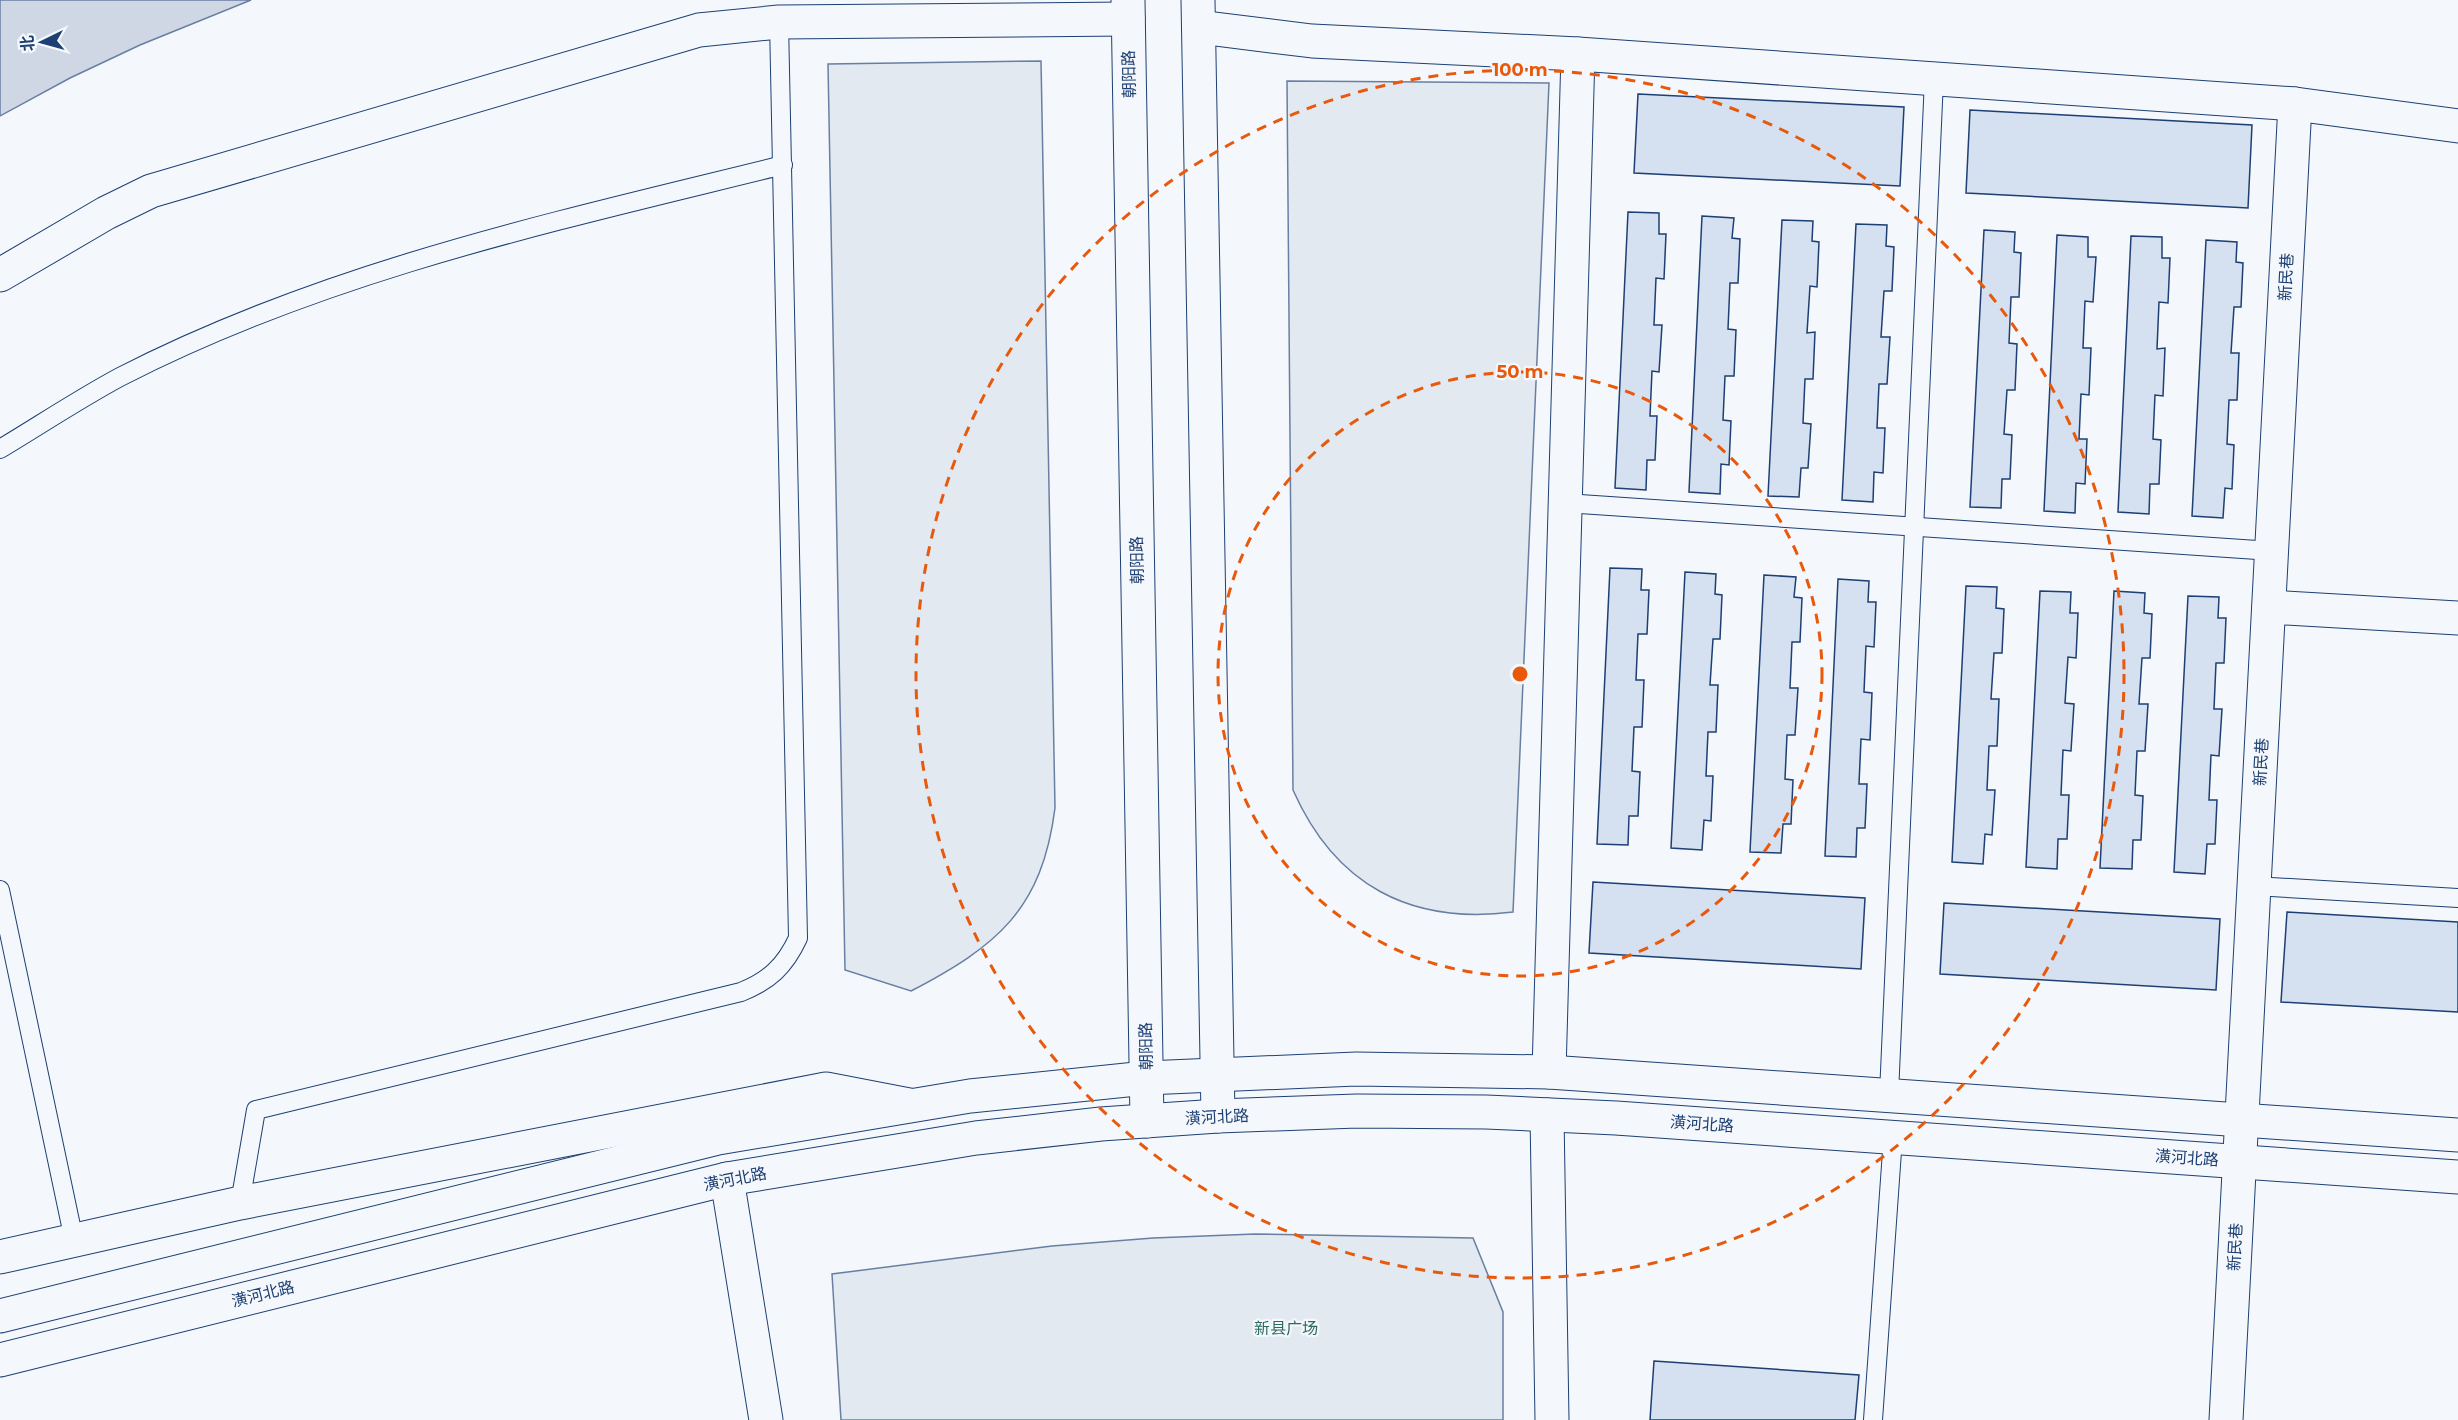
<svg xmlns="http://www.w3.org/2000/svg" width="2458" height="1420" font-family="Montserrat,'Noto Sans SC',sans-serif">
  <style>
    .green { fill: #e3e9f0; stroke: #687fa3; stroke-width: 1.5 }
    .water { fill: #cfd7e4; stroke: #687fa3; stroke-width: 1.5 }
    .building { fill: #d5e0f0; stroke: #1d3f73; stroke-width: 1.5 }
    .lines { fill: none; stroke-linecap: round; stroke-linejoin: round }
    .lane-casing { stroke: #1d3f73; stroke-width: 20 }
    .street-casing { stroke: #1d3f73; stroke-width: 35 }
    .secondary-casing { stroke: #1d3f73; stroke-width: 35 }
    .primary-casing { stroke: #1d3f73; stroke-width: 35 }
    .lane { stroke: #f4f7fb; stroke-width: 18 }
    .street { stroke: #f4f7fb; stroke-width: 33 }
    .secondary { stroke: #f4f7fb; stroke-width: 33 }
    .primary { stroke: #f4f7fb; stroke-width: 33 }
    .ring { fill: none; stroke: #e8590c; stroke-width: 3; stroke-dasharray: 10 8 }
    .labels { text-anchor: middle; dominant-baseline: central; stroke-width: 4.5; stroke-linejoin: round; paint-order: stroke }
    .street-label { font-size: 16px; fill: #1d3f73; stroke: #f4f7fb }
    .park-label { font-size: 16px; fill: #2c6c60; stroke: #f4f7fb }
    .centre { fill: #e8590c; stroke: #f4f7fb; stroke-width: 3 }
    .ring-label { font-size: 18px; text-anchor: middle; font-weight: bold; fill: #e8590c; stroke: #f4f7fb; stroke-width: 4.5; stroke-linejoin: round; paint-order: stroke }
  </style>
  <rect width="100%" height="100%" fill="#f4f7fb"/>
  <g class="green">
    <path d="M 1041,61 L 1055,808 C 1042,910 997,946 911,991 L 845,970 L 828,64 Z"/>
    <path d="M 1287,81 L 1549,83 L 1513,912 C 1410,925 1335,885 1293,790 Z"/>
    <path d="M 1255,1234 L 1473,1238 L 1503,1312 L 1503,1420 L 841,1420 L 832,1274 L 1052,1246 L 1153,1238 Z"/>
  </g>
  <path class="water" d="M 0,0 L 251,0 L 140,45 L 70,78 L 0,116 Z"/>
  <g class="building">
    <path d="M 1638,94 L 1904,107 L 1900,186 L 1634,173 Z"/>
    <path d="M 1970,110 L 2252,125 L 2248,208 L 1966,193 Z"/>
    <path d="M 1628,212 L 1659,213 L 1659,234 L 1666,234 L 1664,279 L 1656,278 L 1654,325 L 1662,325 L 1659,372 L 1652,371 L 1650,416 L 1657,416 L 1655,460 L 1647,460 L 1646,490 L 1615,488 Z"/>
    <path d="M 1702,216 L 1734,218 L 1732,238 L 1740,239 L 1738,283 L 1730,283 L 1728,329 L 1736,330 L 1734,376 L 1725,376 L 1723,420 L 1731,421 L 1729,465 L 1721,464 L 1720,494 L 1689,492 Z"/>
    <path d="M 1782,220 L 1813,221 L 1812,241 L 1819,242 L 1817,287 L 1810,286 L 1807,333 L 1815,332 L 1813,379 L 1805,379 L 1803,423 L 1811,424 L 1808,468 L 1801,468 L 1799,497 L 1768,496 Z"/>
    <path d="M 1856,224 L 1887,225 L 1886,246 L 1894,247 L 1892,291 L 1884,291 L 1881,337 L 1890,337 L 1887,384 L 1879,384 L 1877,428 L 1885,428 L 1883,473 L 1874,472 L 1873,502 L 1842,500 Z"/>
    <path d="M 1984,230 L 2015,232 L 2014,252 L 2021,253 L 2019,297 L 2011,297 L 2009,343 L 2017,344 L 2015,390 L 2007,390 L 2004,434 L 2012,435 L 2010,479 L 2002,479 L 2001,508 L 1970,507 Z"/>
    <path d="M 2057,235 L 2088,237 L 2088,257 L 2096,257 L 2093,302 L 2085,301 L 2083,348 L 2091,348 L 2089,395 L 2081,394 L 2079,439 L 2087,439 L 2085,484 L 2076,483 L 2075,513 L 2044,511 Z"/>
    <path d="M 2131,236 L 2162,237 L 2162,258 L 2170,258 L 2168,303 L 2159,302 L 2157,349 L 2165,348 L 2163,396 L 2155,395 L 2153,439 L 2161,440 L 2159,484 L 2150,484 L 2149,514 L 2118,512 Z"/>
    <path d="M 2206,240 L 2237,242 L 2236,262 L 2243,263 L 2241,307 L 2234,307 L 2231,353 L 2239,353 L 2237,400 L 2229,400 L 2227,444 L 2234,445 L 2232,489 L 2225,488 L 2223,518 L 2192,516 Z"/>
    <path d="M 1610,568 L 1642,569 L 1641,590 L 1649,590 L 1647,634 L 1638,634 L 1636,680 L 1644,680 L 1642,727 L 1634,727 L 1632,771 L 1640,772 L 1638,816 L 1629,816 L 1628,845 L 1597,844 Z"/>
    <path d="M 1685,572 L 1716,574 L 1715,594 L 1722,595 L 1720,639 L 1713,639 L 1710,685 L 1718,685 L 1716,732 L 1708,732 L 1706,776 L 1713,776 L 1711,821 L 1704,820 L 1702,850 L 1671,848 Z"/>
    <path d="M 1764,575 L 1796,577 L 1794,597 L 1802,598 L 1800,642 L 1792,642 L 1790,688 L 1798,688 L 1795,735 L 1787,735 L 1785,779 L 1793,780 L 1791,824 L 1783,824 L 1781,853 L 1750,852 Z"/>
    <path d="M 1838,579 L 1869,581 L 1868,602 L 1876,602 L 1874,647 L 1866,646 L 1864,692 L 1872,693 L 1870,740 L 1861,739 L 1859,784 L 1867,784 L 1865,828 L 1857,828 L 1856,857 L 1825,856 Z"/>
    <path d="M 1966,586 L 1997,587 L 1996,608 L 2004,609 L 2002,653 L 1994,653 L 1991,699 L 1999,699 L 1997,746 L 1989,746 L 1987,790 L 1995,790 L 1992,835 L 1985,834 L 1983,864 L 1952,862 Z"/>
    <path d="M 2040,591 L 2071,592 L 2070,613 L 2078,613 L 2076,658 L 2068,657 L 2065,703 L 2074,704 L 2071,751 L 2063,750 L 2061,795 L 2069,795 L 2067,839 L 2058,839 L 2057,869 L 2026,867 Z"/>
    <path d="M 2114,591 L 2145,593 L 2144,613 L 2152,614 L 2150,658 L 2142,658 L 2139,704 L 2148,704 L 2145,751 L 2137,751 L 2135,795 L 2143,796 L 2141,840 L 2133,840 L 2132,869 L 2100,868 Z"/>
    <path d="M 2188,596 L 2219,597 L 2218,618 L 2226,618 L 2224,663 L 2216,663 L 2214,709 L 2222,709 L 2219,756 L 2211,755 L 2209,800 L 2217,800 L 2215,844 L 2207,844 L 2205,874 L 2174,872 Z"/>
    <path d="M 1593,882 L 1865,898 L 1861,969 L 1589,953 Z"/>
    <path d="M 1944,903 L 2220,919 L 2216,990 L 1940,974 Z"/>
    <path d="M 2287,912 L 2458,922 L 2458,1012 L 2281,1002 Z"/>
    <path d="M 1654,1361 L 1859,1375 L 1855,1420 L 1650,1420 Z"/>
  </g>
  <g class="lines">
    <defs>
      <g id="lane">
        <path d="M 0,449 C 40,425 79,399 120,377 C 328,270 557,221 783,165"/>
        <path d="M 1565,503 L 2272,551"/>
        <path d="M 2254,886 L 2458,898"/>
        <path d="M 0,890 L 74,1240"/>
        <path d="M 1889,1094 L 1934,79"/>
        <path d="M 240,1203 L 256,1110 L 741,992 C 769,981 785,966 798,938 L 779,22"/>
        <path d="M 1873,1420 L 1893,1137"/>
      </g>
      <g id="street">
        <path d="M 1199,27 L 1312,41 L 1578,54 L 2295,104 L 2458,126"/>
        <path d="M 0,275 L 106,213 L 151,191 L 699,30 L 779,22 L 1128,19"/>
        <path d="M 2269,607 L 2458,618"/>
        <path d="M 1549,1072 L 1578,54"/>
        <path d="M 0,1257 L 240,1203 L 826,1089 L 909,1105"/>
        <path d="M 2226,1420 L 2295,104"/>
      </g>
      <g id="secondary">
        <path d="M 1128,0 L 1147,1121"/>
        <path d="M 1198,0 L 1218,1116"/>
        <path d="M 1547,1115 L 1552,1420"/>
        <path d="M 727,1179 L 766,1420"/>
      </g>
      <g id="primary">
        <path d="M 0,1316 L 718,1138 L 970,1096 L 1146,1078 L 1356,1069 L 1549,1072 L 2458,1135"/>
        <path d="M 0,1360 L 727,1179 L 976,1138 L 1101,1124 L 1218,1116 L 1357,1111 L 1486,1112 L 1616,1118 L 2458,1177"/>
      </g>
    </defs>
    <use href="#lane" class="lane-casing"/>
    <use href="#street" class="street-casing"/>
    <use href="#secondary" class="secondary-casing"/>
    <use href="#primary" class="primary-casing"/>
    <use href="#lane" class="lane"/>
    <use href="#street" class="street"/>
    <use href="#secondary" class="secondary"/>
    <use href="#primary" class="primary"/>
  </g>
  <g class="ring">
    <circle cx="1520" cy="674" r="302"/>
    <circle cx="1520" cy="674" r="604"/>
  </g>
  <g class="labels">
    <g class="street-label">
      <text transform="translate(1129 74) rotate(-91)">朝阳路</text>
      <text transform="translate(2286 277) rotate(-87)">新民巷</text>
      <text transform="translate(1137 560) rotate(-91)">朝阳路</text>
      <text transform="translate(2261 762) rotate(-87)">新民巷</text>
      <text transform="translate(1146 1046) rotate(-91)">朝阳路</text>
      <text transform="translate(1217 1117) rotate(-3)">潢河北路</text>
      <text transform="translate(1702 1124) rotate(4)">潢河北路</text>
      <text transform="translate(2187 1158) rotate(4)">潢河北路</text>
      <text transform="translate(735 1179) rotate(-11)">潢河北路</text>
      <text transform="translate(2235 1247) rotate(-87)">新民巷</text>
      <text transform="translate(263 1294) rotate(-14)">潢河北路</text>
    </g>
    <g class="park-label">
      <text x="1286" y="1328">新县广场</text>
    </g>
  </g>
  <circle cx="1520" cy="674" r="9" class="centre"/>
  <g class="ring-label">
    <text x="1520" y="76">100 m</text>
    <text x="1520" y="378">50 m</text>
  </g>
  <g transform="translate(42 42) rotate(265)" stroke="#f4f7fb" stroke-width="4.5" paint-order="stroke">
  <path d="M0-4.5L10 22L0 15L-10 22Z" fill="#1d3f73"/>
  <text y="-9" font-size="16" font-weight="bold" text-anchor="middle" fill="#1d3f73">北</text>
  </g>
</svg>
